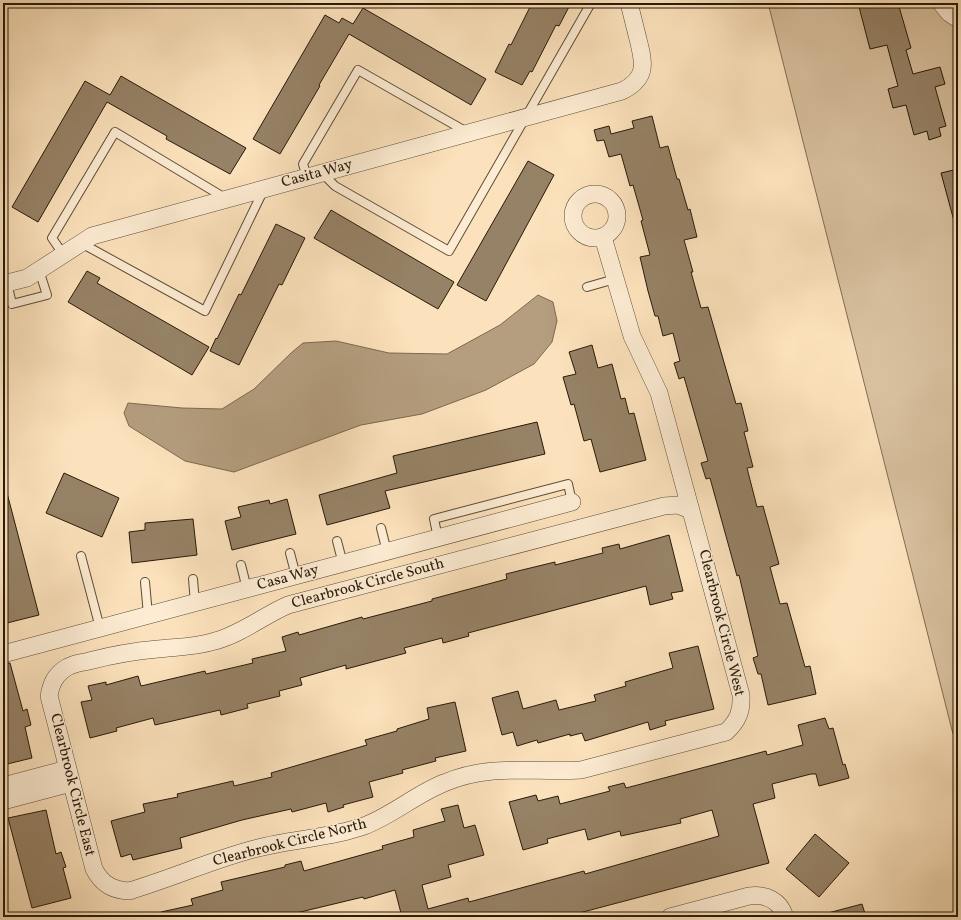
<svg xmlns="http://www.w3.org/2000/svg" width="961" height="920" font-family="Vollkorn,serif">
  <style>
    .green { fill: #d8c09e; stroke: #806d54 }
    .water { fill: #b49e7f; stroke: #7c6950 }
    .building { fill: #968266; stroke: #281a09 }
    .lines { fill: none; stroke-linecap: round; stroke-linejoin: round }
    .service-casing { stroke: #5d4c36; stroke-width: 10 }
    .minor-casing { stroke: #5d4c36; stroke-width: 18 }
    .service { stroke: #fdecd3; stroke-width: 8 }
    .minor { stroke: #fdecd3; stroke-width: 17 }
    .labels { text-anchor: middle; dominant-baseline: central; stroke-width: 3; stroke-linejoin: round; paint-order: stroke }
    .street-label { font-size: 15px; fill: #281a09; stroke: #fdecd3 }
  </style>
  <rect width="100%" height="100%" fill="#fce2bc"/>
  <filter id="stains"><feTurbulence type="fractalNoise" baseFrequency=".005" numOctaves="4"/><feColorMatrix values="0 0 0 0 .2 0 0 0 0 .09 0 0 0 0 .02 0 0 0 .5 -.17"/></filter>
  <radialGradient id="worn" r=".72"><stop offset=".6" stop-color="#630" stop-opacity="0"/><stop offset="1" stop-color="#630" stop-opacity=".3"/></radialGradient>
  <path class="green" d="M 768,3 L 958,3 L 958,734 L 953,734 Z"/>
  <path class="water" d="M 538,295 L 553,302 L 557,321 L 552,342 L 534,364 L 486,390 L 422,414 L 361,425 L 234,472 L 185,461 L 129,426 L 124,413 L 128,403 L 182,408 L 222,409 L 254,389 L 291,353 L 303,343 L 336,341 L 389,353 L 447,354 L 500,325 Z"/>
  <g class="building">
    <path d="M 532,3 L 571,3 L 559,26 L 556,25 L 532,72 L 530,71 L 522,85 L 495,72 L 509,44 L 511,45 Z"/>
    <path d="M 858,3 L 898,3 L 911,48 L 906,50 L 913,74 L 940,67 L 945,84 L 935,87 L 946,126 L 939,128 L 941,136 L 929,140 L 927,131 L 914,135 L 906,105 L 893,108 L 888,89 L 898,86 L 887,45 L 870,49 Z"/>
    <path d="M 363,8 L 486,79 L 471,105 L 349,34 L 319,85 L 320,86 L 280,154 L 253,139 L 325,15 L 339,23 L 342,18 L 353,24 Z"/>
    <path d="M 121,76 L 246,148 L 230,174 L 166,139 L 167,136 L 107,102 L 38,222 L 12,207 L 85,81 L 110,95 Z"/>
    <path d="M 652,116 L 660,148 L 668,146 L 677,179 L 679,179 L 688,210 L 690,209 L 697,237 L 684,240 L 693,272 L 691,272 L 701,308 L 708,307 L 736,404 L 741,403 L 748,431 L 744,432 L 753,467 L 747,468 L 757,507 L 763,506 L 779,564 L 770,567 L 780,604 L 787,603 L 805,667 L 810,666 L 816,694 L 768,705 L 761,674 L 758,674 L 753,658 L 758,656 L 739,575 L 737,576 L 710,478 L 706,479 L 701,463 L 708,461 L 684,377 L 679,379 L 674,363 L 680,361 L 673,333 L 663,336 L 658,316 L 655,316 L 648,291 L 640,257 L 650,255 L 641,221 L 643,220 L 633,185 L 630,186 L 621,154 L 609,157 L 604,140 L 597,141 L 594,130 L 609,126 L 611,134 L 634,128 L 632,121 Z"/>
    <path d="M 528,161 L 554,175 L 486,301 L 457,285 Z"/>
    <path d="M 958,169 L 958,220 L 954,221 L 941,173 Z"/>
    <path d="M 331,210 L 454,282 L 438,309 L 314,238 Z"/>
    <path d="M 276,224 L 305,238 L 282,285 L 279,284 L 239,365 L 210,351 L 216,338 L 217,339 L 239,294 L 241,295 Z"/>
    <path d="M 87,271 L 100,278 L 97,283 L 209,347 L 192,375 L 68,302 Z"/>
    <path d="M 592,345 L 598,368 L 612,364 L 621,399 L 625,398 L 629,414 L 634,413 L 646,460 L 600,472 L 591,439 L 584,441 L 574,404 L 571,405 L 563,377 L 576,374 L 569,352 Z"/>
    <path d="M 537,422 L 545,454 L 385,491 L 390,508 L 327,525 L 319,495 L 397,473 L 393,456 Z"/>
    <path d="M 64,473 L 119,498 L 102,537 L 46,513 Z"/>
    <path d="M 7,493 L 39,615 L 3,624 L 3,494 Z"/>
    <path d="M 287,499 L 296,534 L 232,550 L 225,521 L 241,517 L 238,507 L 269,500 L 270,504 Z"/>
    <path d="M 193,519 L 197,555 L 132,563 L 129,532 L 145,530 L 145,523 Z"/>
    <path d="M 669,535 L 683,591 L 671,593 L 673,599 L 650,605 L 646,586 L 468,633 L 469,636 L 443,643 L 442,638 L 404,648 L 406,653 L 346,669 L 346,665 L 300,678 L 302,685 L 279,691 L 280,696 L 247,704 L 248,708 L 221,715 L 220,710 L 155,725 L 153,718 L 116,728 L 117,731 L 90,738 L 81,702 L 92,700 L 88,686 L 106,682 L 106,685 L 138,676 L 141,686 L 205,671 L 206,674 L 253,663 L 252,659 L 286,651 L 282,637 L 298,632 L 299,635 L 362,617 L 363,619 L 432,601 L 432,599 L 507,579 L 506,574 L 522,570 L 555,562 L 555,565 L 603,553 L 602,548 L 619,544 L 620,549 Z"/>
    <path d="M 698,646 L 714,709 L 665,721 L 666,725 L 650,730 L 648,722 L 585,741 L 582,733 L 570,736 L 570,734 L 538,743 L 537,740 L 517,746 L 513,732 L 502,735 L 492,698 L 518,691 L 523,709 L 556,700 L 559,710 L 596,701 L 594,695 L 626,686 L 625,682 L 673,668 L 669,653 Z"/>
    <path d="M 10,663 L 23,711 L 27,709 L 31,725 L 25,727 L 32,758 L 3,765 L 3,664 Z"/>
    <path d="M 455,702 L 466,751 L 435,758 L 436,761 L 402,770 L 403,773 L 369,782 L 373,797 L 343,805 L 344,807 L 328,812 L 326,803 L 292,812 L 291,809 L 242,820 L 180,838 L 182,848 L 133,860 L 131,854 L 121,857 L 111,821 L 145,812 L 143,804 L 178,797 L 177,794 L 233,781 L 234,786 L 272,777 L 271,773 L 367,745 L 365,740 L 397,731 L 397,729 L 429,719 L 427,708 Z"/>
    <path d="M 825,718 L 829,729 L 833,728 L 843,765 L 845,764 L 849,778 L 819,786 L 816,774 L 811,774 L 772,784 L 775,798 L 753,804 L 769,863 L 564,917 L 402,917 L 395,890 L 364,899 L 363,897 L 292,914 L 293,917 L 161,917 L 161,912 L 193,905 L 191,899 L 223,890 L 221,882 L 285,867 L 285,865 L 301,861 L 304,871 L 383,849 L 382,846 L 414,837 L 413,830 L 445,821 L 441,809 L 458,805 L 464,828 L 475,825 L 484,855 L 448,865 L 451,877 L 422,885 L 428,909 L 468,898 L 469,902 L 584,871 L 585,874 L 719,836 L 712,810 L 680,819 L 681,823 L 621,836 L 620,831 L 588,840 L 585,829 L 547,839 L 548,843 L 523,850 L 509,802 L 536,795 L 538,801 L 558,796 L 560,804 L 610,791 L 608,787 L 624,783 L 626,788 L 766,751 L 767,755 L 803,745 L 798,725 Z"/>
    <path d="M 46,810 L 56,854 L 61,852 L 66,867 L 63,868 L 71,898 L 32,908 L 8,818 Z"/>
    <path d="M 815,834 L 849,863 L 819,897 L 786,869 Z"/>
    <path d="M 862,904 L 866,917 L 829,917 L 828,913 Z"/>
  </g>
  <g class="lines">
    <defs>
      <g id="service">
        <path d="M 322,173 L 335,186 L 449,251 L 591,3"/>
        <path d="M 307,177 L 303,164 L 358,70 L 467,132"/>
        <path d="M 81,243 L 205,311 L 264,189"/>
        <path d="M 63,254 L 52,238 L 115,132 L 225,198"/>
        <path d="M 7,283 L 12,304 L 47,295 L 39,270"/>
        <path d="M 587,287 L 615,279"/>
        <path d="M 381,528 L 387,552"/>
        <path d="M 438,538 L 434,519 L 568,484 L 572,502"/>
        <path d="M 337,541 L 343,564"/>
        <path d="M 290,553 L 296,576"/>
        <path d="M 81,556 L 100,628"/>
        <path d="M 241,565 L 247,589"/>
        <path d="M 193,579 L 195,603"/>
        <path d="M 145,582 L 148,615"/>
      </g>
      <g id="minor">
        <path d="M 941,3 L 949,13 L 958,19"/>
        <circle cx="595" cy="216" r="22"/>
        <path d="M 603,237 L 632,336 L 659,393 L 741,695 C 742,711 738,721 726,732 L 581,770 C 533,773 490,763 444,783 C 416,794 393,815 364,826 C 331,838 293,839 258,848 C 214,859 173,878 129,891 C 112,890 102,884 94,869 L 49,696 C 51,685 54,677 63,670 C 70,664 80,663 89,661 C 112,655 134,651 158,649 C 177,647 196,647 215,641 C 241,634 263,616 288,605 L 664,506 L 678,505 L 691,510"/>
        <path d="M 3,284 L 27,278 L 92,236 L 622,91 C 648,78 644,63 638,39 C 635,27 632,15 629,3"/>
        <path d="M 3,654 L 572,502"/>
        <path d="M 3,786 L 67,769"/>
        <path d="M 3,801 L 71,783"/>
        <path d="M 670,917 L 749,896 C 766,894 780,900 785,917"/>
      </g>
    </defs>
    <use href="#service" class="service-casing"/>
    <use href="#minor" class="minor-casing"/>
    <use href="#service" class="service"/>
    <use href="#minor" class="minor"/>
  </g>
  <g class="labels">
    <g class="street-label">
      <text transform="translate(317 174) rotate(-15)">Casita Way</text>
      <text transform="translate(288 578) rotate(-15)">Casa Way</text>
      <text transform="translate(368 584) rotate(-15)">Clearbrook Circle South</text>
      <text transform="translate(721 623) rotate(76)">Clearbrook Circle West</text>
      <text transform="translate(72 785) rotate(76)">Clearbrook Circle East</text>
      <text transform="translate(290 843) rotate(-14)">Clearbrook Circle North</text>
    </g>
  </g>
  <rect width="961" height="920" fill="none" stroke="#fce2bc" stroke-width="16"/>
  <rect x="4" y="4" width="953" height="912" fill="none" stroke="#281a09" stroke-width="2"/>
  <rect x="8" y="8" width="945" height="904" fill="none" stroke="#281a09"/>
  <rect width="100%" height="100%" filter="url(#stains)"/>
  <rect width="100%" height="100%" fill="url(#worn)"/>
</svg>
